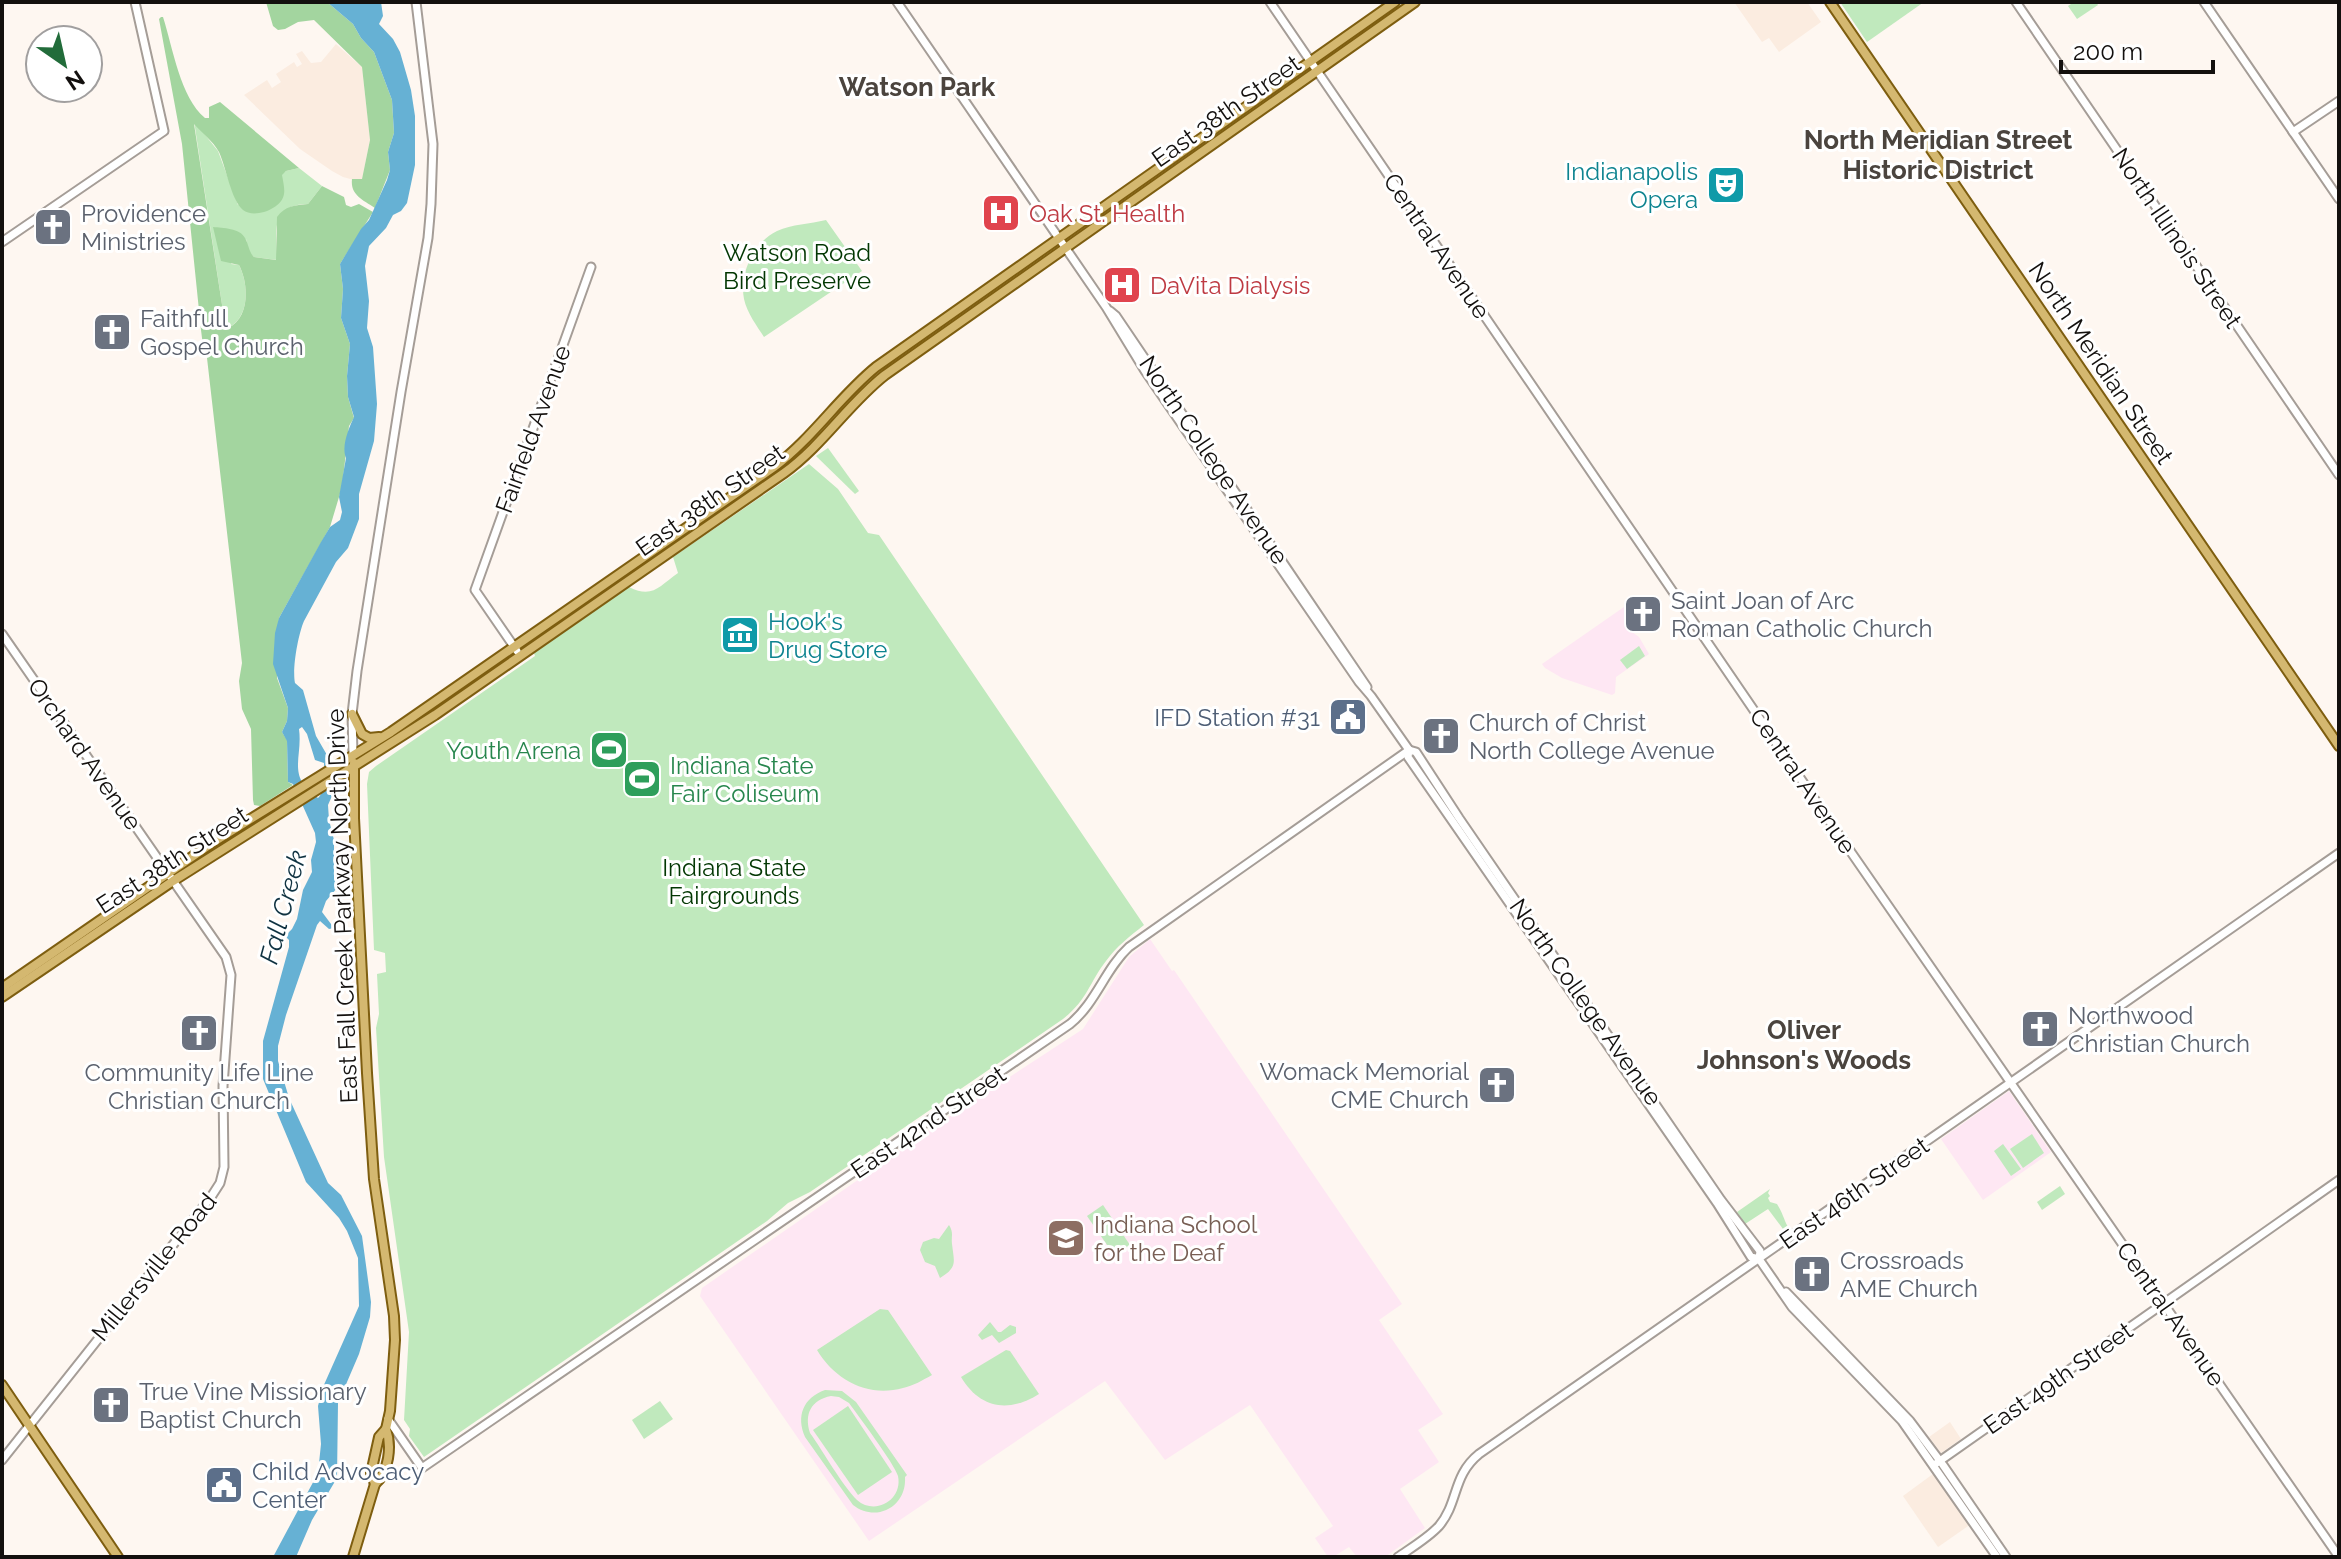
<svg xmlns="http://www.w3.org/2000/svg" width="2341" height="1559" font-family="Raleway,sans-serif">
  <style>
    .built { fill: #fbece0 }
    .education { fill: #fee7f3 }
    .green { fill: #c0e9bd; fill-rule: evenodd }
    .forest { fill: #a3d59f }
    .water { fill: #66b1d4; fill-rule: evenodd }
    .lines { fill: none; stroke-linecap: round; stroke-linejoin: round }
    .secondary-casing { stroke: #a59d97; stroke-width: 11 }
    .primary-casing { stroke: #7e5e10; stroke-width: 12 }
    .secondary { stroke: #fff; stroke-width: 7 }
    .primary { stroke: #d4b870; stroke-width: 8 }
    .labels { text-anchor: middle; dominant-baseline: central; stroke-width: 6; stroke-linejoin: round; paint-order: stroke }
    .street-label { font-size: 24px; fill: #13100e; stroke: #fff }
    .culture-label { font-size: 24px; fill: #0d838f; stroke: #fff; text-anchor: end }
    .worship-label { font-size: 24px; fill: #5b616d; stroke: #fff; text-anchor: start }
    .health-label { font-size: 24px; fill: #be3a42; stroke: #fff; text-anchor: start }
    .park-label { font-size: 24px; fill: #023702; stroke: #fff }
    .service-label { font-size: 24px; fill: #4e5e75; stroke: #fff; text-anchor: end }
    .leisure-label { font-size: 24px; fill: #27864d; stroke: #fff; text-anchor: end }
    .education-label { font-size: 24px; fill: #785e54; stroke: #fff; text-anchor: start }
    .neighbourhood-label { font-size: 26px; font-weight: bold; fill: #4b443e; stroke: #fff }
    .water-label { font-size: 26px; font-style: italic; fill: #0f3241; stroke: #fff }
  </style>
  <rect width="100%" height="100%" fill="#fef7f1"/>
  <g class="built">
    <path d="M 1734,2 L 1807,2 L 1821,22 L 1779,52 L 1769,38 L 1762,42 Z"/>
    <path d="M 336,44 L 362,67 L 370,140 L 362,179 L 354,180 L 343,177 L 332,171 L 300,149 L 244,95 L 267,80 L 272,88 L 281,82 L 276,74 L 294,62 L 297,67 L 302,64 L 296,54 L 302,51 L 311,63 L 321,62 Z"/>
    <path d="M 1950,1422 L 1961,1439 L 1941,1453 L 1929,1437 Z"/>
    <path d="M 1933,1474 L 1971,1524 L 1938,1547 L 1903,1496 Z"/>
  </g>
  <g class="education">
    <path d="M 1624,607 L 1627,612 L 1624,618 L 1627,621 L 1625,627 L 1639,637 L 1649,654 L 1616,677 L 1615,693 L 1612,695 L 1562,678 L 1545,668 L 1542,664 Z"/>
    <path d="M 1150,939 L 1172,971 L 1174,970 L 1402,1304 L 1379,1320 L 1443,1414 L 1418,1430 L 1439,1462 L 1400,1489 L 1425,1528 L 1385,1557 L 1357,1557 L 1349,1547 L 1333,1557 L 1328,1557 L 1315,1538 L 1333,1526 L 1250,1405 L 1165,1460 L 1105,1381 L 869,1541 L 700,1296 L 702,1288 L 950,1116 L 1083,1029 L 1129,957 Z"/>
    <path d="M 2009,1091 L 2051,1152 L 1983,1200 L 1941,1139 Z"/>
  </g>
  <g class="green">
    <path d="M 1840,2 L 1924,2 L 1867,42 Z"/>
    <path d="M 2074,2 L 2096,2 L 2098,5 L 2077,19 L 2068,6 Z"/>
    <path d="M 194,121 L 218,151 L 238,205 L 286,171 L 299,168 L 322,186 L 308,204 C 270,205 276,231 277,260 L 254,257 L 248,250 L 246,239 L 231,264 L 239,265 C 249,285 250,317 228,328 L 225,324 Z"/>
    <path d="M 826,220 L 862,271 L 764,337 C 757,326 747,313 744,299 C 739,273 754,242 777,231 C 792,224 810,224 826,220 Z"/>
    <path d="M 828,448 L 859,491 L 855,494 L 816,456 Z"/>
    <path d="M 809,464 L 838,489 L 868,533 L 879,535 L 1144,925 C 1130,936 1116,947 1106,961 C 1089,983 1088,999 1063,1019 L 810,1192 L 788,1203 L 767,1221 L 424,1457 L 409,1436 L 410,1429 L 404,1420 L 409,1332 L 384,1157 L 376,1028 L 379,1014 L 377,974 L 386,972 L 385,953 L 374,950 L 367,784 L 369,772 L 376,766 L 535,656 L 534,653 L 629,587 C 653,599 659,586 678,573 L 673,557 Z"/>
    <path d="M 1639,646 L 1645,656 L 1627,669 L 1620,660 Z"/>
    <path d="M 2032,1134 L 2044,1153 L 2023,1168 L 2010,1149 Z"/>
    <path d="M 2003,1144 L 2021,1169 L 2011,1176 L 1994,1151 Z"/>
    <path d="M 2060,1186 L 2065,1194 L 2042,1210 L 2037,1202 Z"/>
    <path d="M 1770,1189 L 1768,1193 L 1770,1196 L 1768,1198 L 1770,1202 L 1777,1204 C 1784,1215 1784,1222 1790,1230 L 1786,1233 L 1768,1209 L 1745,1224 L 1737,1212 Z"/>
    <path d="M 1103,1205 L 1130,1245 L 1114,1255 L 1087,1216 Z"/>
    <path d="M 949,1225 C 954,1233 951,1236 952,1244 C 954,1262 958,1267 940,1278 L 935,1266 L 925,1262 L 920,1250 L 923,1242 L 934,1238 L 939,1239 Z"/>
    <path d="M 880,1309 L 888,1310 L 932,1375 C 923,1380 913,1386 903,1388 C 868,1398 835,1380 817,1350 Z"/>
    <path d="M 990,1322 L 998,1332 L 1001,1332 L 1010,1325 L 1016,1327 L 1016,1333 L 999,1343 L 992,1335 L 982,1340 L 978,1335 Z"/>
    <path d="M 1006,1350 L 1010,1351 L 1039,1394 C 1009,1413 980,1409 961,1377 Z"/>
    <path d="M 825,1390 L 842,1391 L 856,1402 L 907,1475 L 905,1477 C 907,1507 876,1523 853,1505 L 805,1437 C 796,1416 803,1398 825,1390 ZM 831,1396 L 839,1397 L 849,1403 C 859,1417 894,1463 898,1476 C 903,1500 875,1516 857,1500 C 842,1485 823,1451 810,1433 C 804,1414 811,1400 831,1396 Z"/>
    <path d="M 660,1401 L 673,1419 L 644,1439 L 632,1420 Z"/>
    <path d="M 848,1406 L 892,1472 L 858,1495 L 813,1430 Z"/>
  </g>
  <g class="forest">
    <path d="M 266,2 L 327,2 L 353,24 L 361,38 L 374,52 L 392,100 L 394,133 L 388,152 L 390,170 L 375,208 C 363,200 350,195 352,179 L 362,179 L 370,140 L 362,67 L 314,20 L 298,22 L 285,29 L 278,30 L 273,26 Z"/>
    <path d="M 161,17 L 163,17 C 173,48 180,97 205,118 L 209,118 L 209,107 L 220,102 L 299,168 L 286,171 L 282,175 C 283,181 285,189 284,194 C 282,209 254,219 243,210 C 231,200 226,167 219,152 C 213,141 201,132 194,124 L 225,324 L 228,328 C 250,318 249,284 239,265 L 221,261 L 213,227 C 223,228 240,228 245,238 C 249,245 248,250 254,257 L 276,260 L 277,217 C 285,206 295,205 308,204 L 322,186 L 344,197 L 346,205 L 351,207 L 359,204 L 373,212 L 340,264 L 343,289 L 341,318 L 350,344 L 347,376 L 348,397 L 354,418 L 349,426 L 342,487 L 330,527 L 279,618 L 277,678 L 288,708 L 287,721 L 282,732 L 287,740 L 288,782 L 293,785 L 260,806 L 254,805 L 253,800 L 251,729 L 242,709 L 239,681 L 242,663 L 207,358 L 204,354 L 201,330 L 182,144 L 159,19 Z"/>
  </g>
  <path class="water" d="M 327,2 L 361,4 L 381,2 L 383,16 L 379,24 L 393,39 L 400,52 L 411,90 L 415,116 L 415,165 L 407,203 L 401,211 L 393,215 L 386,228 L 369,246 L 365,266 L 369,301 L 367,328 L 373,347 L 377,404 L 374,441 L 359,494 L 359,519 L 348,548 L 336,562 L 304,621 C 298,635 292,669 295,683 L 303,690 L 316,736 L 327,755 L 335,789 L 328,805 L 329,820 L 334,840 L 334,877 L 337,888 L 326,901 L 322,912 L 334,928 L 329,929 L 320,921 L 317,925 L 286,1015 L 278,1046 L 278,1061 L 289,1098 L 328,1183 L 341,1195 L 362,1236 L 371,1302 L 370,1317 L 359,1354 L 338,1403 L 337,1478 L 312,1520 L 296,1557 L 273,1557 L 318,1473 L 321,1444 L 318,1406 L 323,1387 L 359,1306 L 358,1258 L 347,1231 L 339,1218 L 306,1182 L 263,1079 L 263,1041 L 289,947 L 289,940 L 285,936 L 292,929 L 297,919 L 303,890 L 312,872 L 311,860 L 316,842 L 315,833 L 293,784 L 288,782 L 287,741 L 282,732 L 287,721 L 288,708 L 273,664 L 275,633 L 279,618 L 321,542 L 330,527 L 340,520 L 342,512 L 339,497 L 346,458 C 341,446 349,428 354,417 L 348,397 L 347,376 L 350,344 L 341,318 L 343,289 L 340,264 L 361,229 L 369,220 L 387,180 L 390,170 L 388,152 L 394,133 L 392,100 L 374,52 L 361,38 L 353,24 ZM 302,727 L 307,734 L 315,760 L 324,763 C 324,774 327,789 318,798 C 286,777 303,757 299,729 Z"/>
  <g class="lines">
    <defs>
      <g id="secondary">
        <path d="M 897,2 L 1106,307 L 1145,371 L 1359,682 L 1371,696 L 1409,750 L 1416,752 L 1459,818 L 1721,1200 L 1760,1251 L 1759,1259"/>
        <path d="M 1270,2 L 1835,829 L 2339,1557"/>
        <path d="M 2016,2 L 2339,475"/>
        <path d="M 2204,2 L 2339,199"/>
        <path d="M 2293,132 L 2339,101"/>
        <path d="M 2,242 L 164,131 L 135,2"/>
        <path d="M 1110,311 L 1116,316 L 1367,687"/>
        <path d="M 2,634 L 226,957 L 231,975 L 223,1086 L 224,1167 L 220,1183 L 211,1197 L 2,1460"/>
        <path d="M 517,651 L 475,590 L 591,267"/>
        <path d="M 1409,750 L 1408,757 L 1717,1203 L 1751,1257 L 1759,1259 L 1792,1307 L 1902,1421 L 1997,1557"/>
        <path d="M 353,755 L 352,714 L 357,671 L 401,392 L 428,238 L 431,204 L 433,144 L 416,2"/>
        <path d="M 1786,1292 L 1910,1421 L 1943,1465 L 2006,1557"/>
        <path d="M 388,1419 L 422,1468 L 1070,1024 C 1096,1003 1105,969 1129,947 L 1409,750"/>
        <path d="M 1934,1465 L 2339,1180"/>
        <path d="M 1398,1557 C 1411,1548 1428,1538 1439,1526 C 1459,1502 1452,1476 1479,1454 L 2339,853"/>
      </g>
      <g id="primary">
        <path d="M 1830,2 L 2339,746"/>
        <path d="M 352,714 L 362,734 L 369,738 L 379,737"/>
        <path d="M 354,763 L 354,818 L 367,1073 L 374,1179 L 394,1316 L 395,1340 L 390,1411 L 386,1429 L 379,1437 L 371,1473 L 375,1484"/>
        <path d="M 2,988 L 215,841 L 391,732 L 774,467 C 813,438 839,397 876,367 L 1395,2"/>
        <path d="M 2,997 L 173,881 L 435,715 L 784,473 C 823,445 848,404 885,375 L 1415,2"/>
        <path d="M 2,1385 L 118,1557"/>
        <path d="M 353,1557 L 375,1484 C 389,1472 392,1446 386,1429"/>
      </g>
    </defs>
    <use href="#secondary" class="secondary-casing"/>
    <use href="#primary" class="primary-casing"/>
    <use href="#secondary" class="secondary"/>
    <use href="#primary" class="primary"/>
  </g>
  <defs>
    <symbol id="theatre-square" viewBox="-11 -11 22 22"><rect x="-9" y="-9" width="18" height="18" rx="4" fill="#0f9aa8" stroke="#fff"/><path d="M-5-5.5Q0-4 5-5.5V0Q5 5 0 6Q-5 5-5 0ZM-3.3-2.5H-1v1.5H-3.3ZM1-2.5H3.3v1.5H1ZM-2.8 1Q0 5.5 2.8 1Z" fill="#fff"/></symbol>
    <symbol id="hospital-square" viewBox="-11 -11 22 22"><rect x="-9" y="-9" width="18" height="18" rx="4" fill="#e0444e" stroke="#fff"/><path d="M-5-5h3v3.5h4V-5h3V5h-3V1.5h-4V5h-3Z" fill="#fff"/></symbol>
    <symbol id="church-square" viewBox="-11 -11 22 22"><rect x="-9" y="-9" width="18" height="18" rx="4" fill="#6b7280" stroke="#fff"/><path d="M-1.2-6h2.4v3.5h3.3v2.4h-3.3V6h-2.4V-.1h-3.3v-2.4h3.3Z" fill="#fff"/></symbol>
    <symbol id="museum-square" viewBox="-11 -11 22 22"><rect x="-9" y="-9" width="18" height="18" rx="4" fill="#0f9aa8" stroke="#fff"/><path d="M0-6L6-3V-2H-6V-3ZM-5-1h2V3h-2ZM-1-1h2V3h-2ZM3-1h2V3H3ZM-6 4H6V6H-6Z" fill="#fff"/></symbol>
    <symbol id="civic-square" viewBox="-11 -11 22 22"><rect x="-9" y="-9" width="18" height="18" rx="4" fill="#5c6f8a" stroke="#fff"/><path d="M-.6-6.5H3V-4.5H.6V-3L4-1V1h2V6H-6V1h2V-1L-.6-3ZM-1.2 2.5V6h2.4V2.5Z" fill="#fff"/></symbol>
    <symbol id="stadium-square" viewBox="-11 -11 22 22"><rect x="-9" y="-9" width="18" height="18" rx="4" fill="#2e9e5b" stroke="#fff"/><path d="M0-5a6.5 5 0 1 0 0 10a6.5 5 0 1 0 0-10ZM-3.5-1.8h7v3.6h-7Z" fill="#fff"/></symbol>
    <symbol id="school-square" viewBox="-11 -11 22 22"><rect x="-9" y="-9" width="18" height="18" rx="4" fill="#8d6e63" stroke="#fff"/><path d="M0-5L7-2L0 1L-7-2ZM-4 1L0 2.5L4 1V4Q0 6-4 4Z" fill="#fff"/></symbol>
  </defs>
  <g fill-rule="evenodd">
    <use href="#theatre-square" x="1704" y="163" width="44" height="44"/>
    <use href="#hospital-square" x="979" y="191" width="44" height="44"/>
    <use href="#church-square" x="31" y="205" width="44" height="44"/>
    <use href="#hospital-square" x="1100" y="263" width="44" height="44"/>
    <use href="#church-square" x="90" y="310" width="44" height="44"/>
    <use href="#church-square" x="1621" y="592" width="44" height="44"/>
    <use href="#museum-square" x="718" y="613" width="44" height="44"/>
    <use href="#civic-square" x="1326" y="695" width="44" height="44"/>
    <use href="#church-square" x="1419" y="714" width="44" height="44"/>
    <use href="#stadium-square" x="587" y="728" width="44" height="44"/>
    <use href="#stadium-square" x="620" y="757" width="44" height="44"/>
    <use href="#church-square" x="2018" y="1007" width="44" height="44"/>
    <use href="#church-square" x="177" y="1011" width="44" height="44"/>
    <use href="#church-square" x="1475" y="1063" width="44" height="44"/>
    <use href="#school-square" x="1044" y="1216" width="44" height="44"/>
    <use href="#church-square" x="1790" y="1252" width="44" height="44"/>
    <use href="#church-square" x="89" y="1383" width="44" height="44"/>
    <use href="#civic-square" x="202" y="1463" width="44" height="44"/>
  </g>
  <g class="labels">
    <g class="street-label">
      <text transform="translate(1226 111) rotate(-35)">East 38th Street</text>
      <text transform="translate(2177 238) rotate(56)">North Illinois Street</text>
      <text transform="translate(1437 246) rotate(56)">Central Avenue</text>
      <text transform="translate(2101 363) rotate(56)">North Meridian Street</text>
      <text transform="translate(533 429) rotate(-70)">Fairfield Avenue</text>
      <text transform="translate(1214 460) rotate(56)">North College Avenue</text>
      <text transform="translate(710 500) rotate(-35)">East 38th Street</text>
      <text transform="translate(85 754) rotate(55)">Orchard Avenue</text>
      <text transform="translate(1803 781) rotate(56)">Central Avenue</text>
      <text transform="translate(172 860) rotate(-33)">East 38th Street</text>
      <text transform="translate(342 906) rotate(-92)">East Fall Creek Parkway North Drive</text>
      <text transform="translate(1586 1002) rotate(55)">North College Avenue</text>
      <text transform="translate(928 1122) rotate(-34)">East 42nd Street</text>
      <text transform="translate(1854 1193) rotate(-35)">East 46th Street</text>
      <text transform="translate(154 1267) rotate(-51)">Millersville Road</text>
      <text transform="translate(2171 1314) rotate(55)">Central Avenue</text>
      <text transform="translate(2058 1378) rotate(-35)">East 49th Street</text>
    </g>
    <g class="culture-label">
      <text x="1698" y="171">Indianapolis<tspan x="1698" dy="28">Opera</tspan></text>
      <text x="768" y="621" text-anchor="start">Hook's<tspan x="768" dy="28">Drug Store</tspan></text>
    </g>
    <g class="worship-label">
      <text x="81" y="213">Providence<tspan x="81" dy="28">Ministries</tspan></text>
      <text x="140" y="318">Faithfull<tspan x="140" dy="28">Gospel Church</tspan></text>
      <text x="1671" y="600">Saint Joan of Arc<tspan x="1671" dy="28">Roman Catholic Church</tspan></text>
      <text x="1469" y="722">Church of Christ<tspan x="1469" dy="28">North College Avenue</tspan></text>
      <text x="2068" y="1015">Northwood<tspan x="2068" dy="28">Christian Church</tspan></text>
      <text x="1469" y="1071" text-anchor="end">Womack Memorial<tspan x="1469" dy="28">CME Church</tspan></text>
      <text x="199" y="1072" text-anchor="middle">Community Life Line<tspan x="199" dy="28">Christian Church</tspan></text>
      <text x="1840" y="1260">Crossroads<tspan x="1840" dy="28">AME Church</tspan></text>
      <text x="139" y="1391">True Vine Missionary<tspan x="139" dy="28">Baptist Church</tspan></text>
    </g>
    <g class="health-label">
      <text x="1029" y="213">Oak St. Health</text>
      <text x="1150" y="285">DaVita Dialysis</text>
    </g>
    <g class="park-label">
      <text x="797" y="252">Watson Road<tspan x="797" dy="28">Bird Preserve</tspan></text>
      <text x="734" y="867">Indiana State<tspan x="734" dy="28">Fairgrounds</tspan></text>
    </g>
    <g class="service-label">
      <text x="1320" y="717">IFD Station #31</text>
      <text x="252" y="1471" text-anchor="start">Child Advocacy<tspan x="252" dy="28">Center</tspan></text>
    </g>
    <g class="leisure-label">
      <text x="581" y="750">Youth Arena</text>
      <text x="670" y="765" text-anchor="start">Indiana State<tspan x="670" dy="28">Fair Coliseum</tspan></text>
    </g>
    <g class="education-label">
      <text x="1094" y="1224">Indiana School<tspan x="1094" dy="28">for the Deaf</tspan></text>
    </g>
    <g class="neighbourhood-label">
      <text x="917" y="87">Watson Park</text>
      <text x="1938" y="140">North Meridian Street<tspan x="1938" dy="30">Historic District</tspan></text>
      <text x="1804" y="1030">Oliver<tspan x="1804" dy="30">Johnson's Woods</tspan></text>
    </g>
    <g class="water-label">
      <text transform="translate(283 907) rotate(-75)">Fall Creek</text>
    </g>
  </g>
  <rect width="2341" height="1559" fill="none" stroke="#13100e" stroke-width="8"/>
  <g transform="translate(64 64) rotate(146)"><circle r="38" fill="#ffffff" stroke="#a19f9f" stroke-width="2"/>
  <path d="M0-6L14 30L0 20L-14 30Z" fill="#226c3a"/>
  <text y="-12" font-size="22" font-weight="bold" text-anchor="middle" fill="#13100e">N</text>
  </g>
  <path d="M2061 60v12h152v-12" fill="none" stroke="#13100e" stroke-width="4"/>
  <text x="2073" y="60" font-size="24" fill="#13100e" stroke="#ffffff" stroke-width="6" paint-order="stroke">200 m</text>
</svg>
